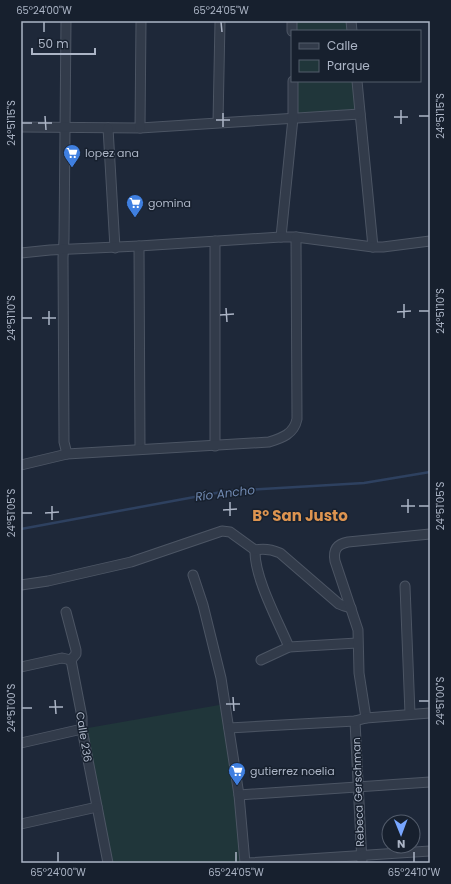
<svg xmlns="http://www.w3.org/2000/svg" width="451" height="884" font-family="Poppins,sans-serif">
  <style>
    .green { fill: #20363a }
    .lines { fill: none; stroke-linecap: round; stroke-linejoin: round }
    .stream { stroke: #2e4160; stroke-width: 2.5 }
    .minor-casing { stroke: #4c5564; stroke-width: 11 }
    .minor { stroke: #323b4a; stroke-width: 9 }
    .ticks { fill: none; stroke: #acb5c6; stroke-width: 1.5 }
    .labels { text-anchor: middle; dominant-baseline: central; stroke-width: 3; stroke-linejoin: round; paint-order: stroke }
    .poi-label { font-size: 11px; fill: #acb5c6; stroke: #17202e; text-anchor: start }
    .street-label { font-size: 11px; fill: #acb5c6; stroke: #17202e }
    .water-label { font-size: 12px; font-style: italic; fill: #718ab2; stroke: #17202e }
    .district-label { font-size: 15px; font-weight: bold; fill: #dd9450; stroke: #17202e }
    .neatline { fill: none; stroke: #acb5c6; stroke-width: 1.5 }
    .ticks-label { font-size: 10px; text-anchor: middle; fill: #acb5c6 }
  </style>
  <rect width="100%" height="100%" fill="#1e2839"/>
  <g class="green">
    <path d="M 292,21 L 350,21 L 352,31 L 292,31 L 292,51 Z"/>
    <path d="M 292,81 L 357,81 L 360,114 L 293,115 Z"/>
    <path d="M 225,704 L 245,863 L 108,863 L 82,729 Z"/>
  </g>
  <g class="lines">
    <path class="stream" d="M 21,529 L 227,491 L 364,483 L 430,472"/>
    <defs>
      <g id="minor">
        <path d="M 66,21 L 64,239 L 63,258 L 64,442 L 67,454"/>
        <path d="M 292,21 L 292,31"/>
        <path d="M 351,21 L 352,31"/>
        <path d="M 357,81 L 373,247"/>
        <path d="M 218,122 L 220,21"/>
        <path d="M 21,127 L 140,128 L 360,114"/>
        <path d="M 108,128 L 115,248"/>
        <path d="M 140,128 L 141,21"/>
        <path d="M 281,237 L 293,118 L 293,81"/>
        <path d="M 139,246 L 140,449"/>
        <path d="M 21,253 L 50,250 L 139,246 L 281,237 L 296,237 L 373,247 L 383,247 L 430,241"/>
        <path d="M 215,446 L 215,241"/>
        <path d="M 21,465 L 67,454 L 269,442 C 282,438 294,434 297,419 L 296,237"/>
        <path d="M 255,550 C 254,577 278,621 289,647"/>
        <path d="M 193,575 L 203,605 L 221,678 L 239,795 L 245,863"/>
        <path d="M 21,585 L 48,581 L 131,562 L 222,531 L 230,532 L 255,550 C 264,548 271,549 280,553 L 339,604 L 344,606 L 351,608"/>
        <path d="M 405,586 L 410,714"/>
        <path d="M 66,612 L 76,650 L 76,654 L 71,660 L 82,717 L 82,729 L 108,863"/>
        <path d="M 261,660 L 289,647 L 357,643"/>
        <path d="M 21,667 L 62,658 L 71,660"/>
        <path d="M 366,718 L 359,673 L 358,630 L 335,561 C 333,550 337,544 348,542 L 430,534"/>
        <path d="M 355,721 L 362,863"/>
        <path d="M 229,728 L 355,721 L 366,718 L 430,713"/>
        <path d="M 21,743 L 82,729"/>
        <path d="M 239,795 L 430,782"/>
        <path d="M 21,824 L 97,807"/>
        <path d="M 247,863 L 430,851"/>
      </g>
    </defs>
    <use href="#minor" class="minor-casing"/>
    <use href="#minor" class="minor"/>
  </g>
  <path class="ticks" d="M 44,22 L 44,32M 221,22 L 222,32M 401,110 L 401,124M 223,113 L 223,127M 45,116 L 46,130M 419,116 L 429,116M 394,117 L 408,117M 216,120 L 230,120M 22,123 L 32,123M 38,123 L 52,123M 404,304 L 404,318M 226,308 L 227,322M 49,311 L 49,325M 419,311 L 429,311M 397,312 L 411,311M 220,315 L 234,314M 22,318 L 32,318M 42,318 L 56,318M 408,499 L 408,513M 230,502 L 230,516M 52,506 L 52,520M 401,506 L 415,506M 419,506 L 429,506M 223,510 L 237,509M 22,513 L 32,513M 45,513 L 59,512M 233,697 L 234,711M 55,700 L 56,714M 419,701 L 429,701M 226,704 L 240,704M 49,707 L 63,707M 22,708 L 32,708M 58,852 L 58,862M 236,852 L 236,862M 414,852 L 414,862"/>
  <defs>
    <symbol id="supermarket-pin" viewBox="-11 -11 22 30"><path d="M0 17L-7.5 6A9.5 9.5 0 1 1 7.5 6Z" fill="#3f7fe0" stroke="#17202e"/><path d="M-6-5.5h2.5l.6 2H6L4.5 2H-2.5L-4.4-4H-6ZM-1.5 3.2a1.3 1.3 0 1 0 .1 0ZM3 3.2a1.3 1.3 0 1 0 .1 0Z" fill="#fff"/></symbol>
  </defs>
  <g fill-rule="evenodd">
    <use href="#supermarket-pin" x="62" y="143" width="20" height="27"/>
    <use href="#supermarket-pin" x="125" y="193" width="20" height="27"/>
    <use href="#supermarket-pin" x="227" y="761" width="20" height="27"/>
  </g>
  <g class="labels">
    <g class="poi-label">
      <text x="85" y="153">lopez ana</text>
      <text x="148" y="203">gomina</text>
      <text x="250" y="771">gutierrez noelia</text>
    </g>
    <g class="street-label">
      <text transform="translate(84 737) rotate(81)">Calle 236</text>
      <text transform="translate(358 792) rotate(-92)">Rebeca Gerschman</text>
    </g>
    <g class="water-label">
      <text transform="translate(225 493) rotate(-7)">Río Ancho</text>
    </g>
    <g class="district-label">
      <text x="300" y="515">Bº San Justo</text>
    </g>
  </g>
  <rect width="451" height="884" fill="none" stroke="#17202e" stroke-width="44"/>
  <rect x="291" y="30" width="130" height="52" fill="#17202e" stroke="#535c6b"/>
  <rect x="299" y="43" width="20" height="6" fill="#323b4a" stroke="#535c6b"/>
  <text x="327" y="50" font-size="12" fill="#acb5c6">Calle</text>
  <rect x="299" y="60" width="20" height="12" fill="#20363a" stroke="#535c6b"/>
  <text x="327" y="70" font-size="12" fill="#acb5c6">Parque</text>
  <g transform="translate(401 834) rotate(179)"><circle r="19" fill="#17202e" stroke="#535c6b"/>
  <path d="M0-3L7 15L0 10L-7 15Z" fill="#78a6ff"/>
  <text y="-6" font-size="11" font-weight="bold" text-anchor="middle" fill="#acb5c6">N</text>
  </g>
  <path d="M32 48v6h63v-6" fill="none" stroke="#acb5c6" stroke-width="2"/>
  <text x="38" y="48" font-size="12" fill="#acb5c6" stroke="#17202e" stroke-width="3" paint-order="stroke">50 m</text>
  <rect x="22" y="22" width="407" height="840" class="neatline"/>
  <g class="ticks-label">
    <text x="44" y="14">65°24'00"W</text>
    <text x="221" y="14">65°24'05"W</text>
    <text transform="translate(440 116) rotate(-90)" y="4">24°51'15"S</text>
    <text transform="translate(11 123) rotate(-90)" y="4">24°51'15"S</text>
    <text transform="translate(440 311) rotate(-90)" y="4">24°51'10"S</text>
    <text transform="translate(11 318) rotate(-90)" y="4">24°51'10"S</text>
    <text transform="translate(440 506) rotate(-90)" y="4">24°51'05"S</text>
    <text transform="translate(11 513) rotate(-90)" y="4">24°51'05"S</text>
    <text transform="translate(440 701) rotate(-90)" y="4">24°51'00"S</text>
    <text transform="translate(11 708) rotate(-90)" y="4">24°51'00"S</text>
    <text x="58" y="876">65°24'00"W</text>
    <text x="236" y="876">65°24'05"W</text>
    <text x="414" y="876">65°24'10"W</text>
  </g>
</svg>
